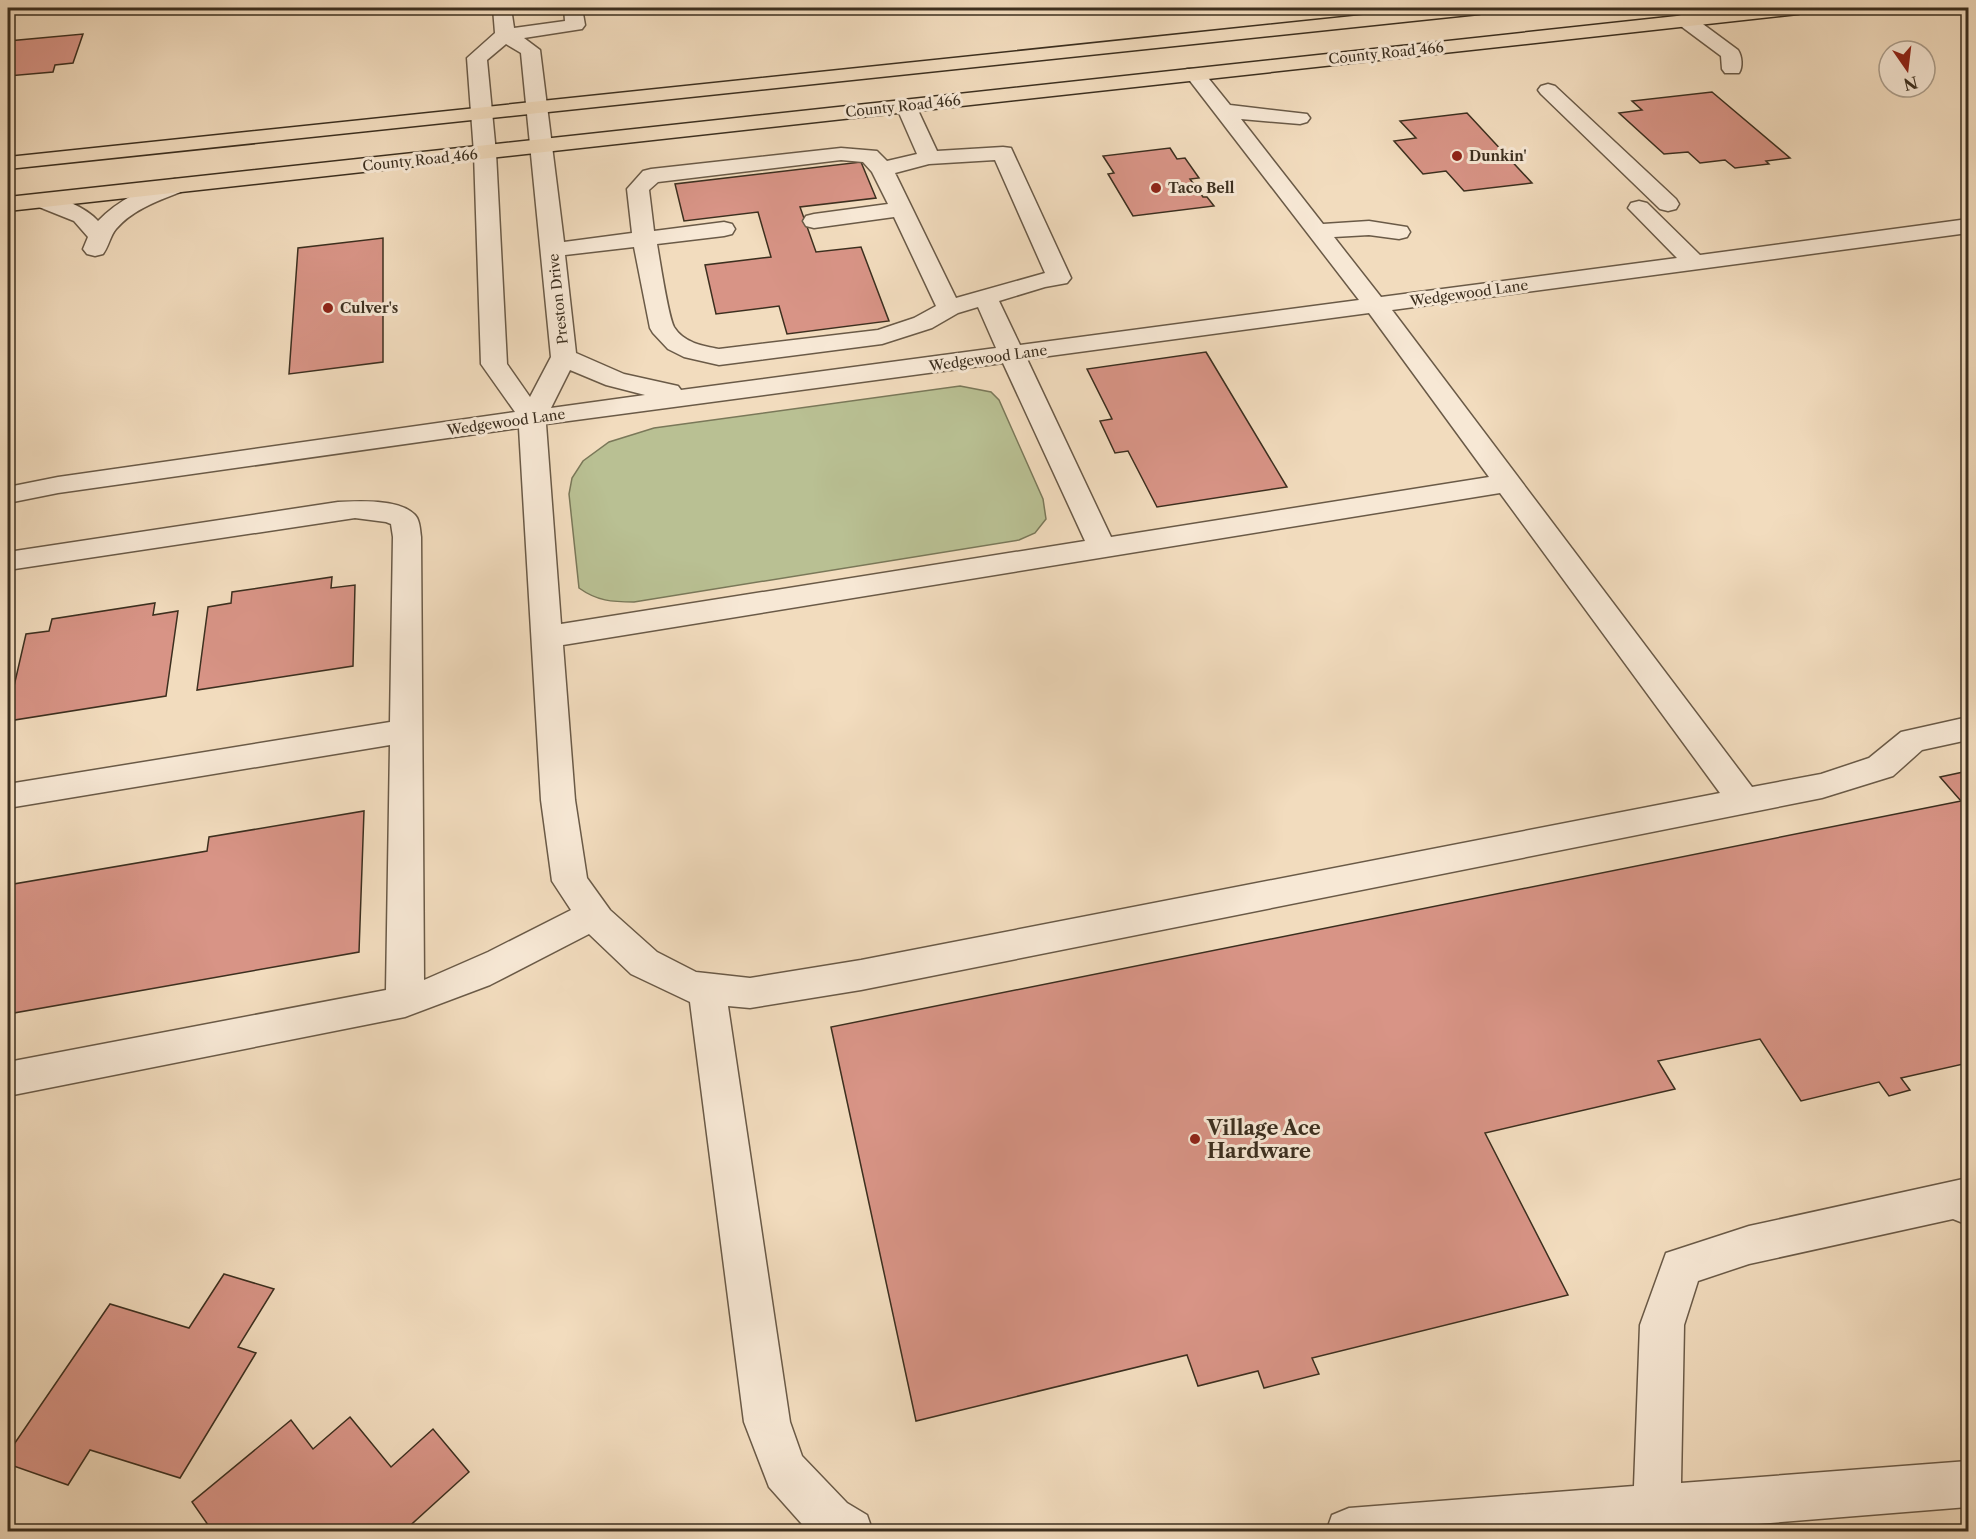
<svg xmlns="http://www.w3.org/2000/svg" width="1976" height="1539" font-family="'Libre Caslon Text',serif">
  <style>
    .green { fill: #b9c093; stroke: #7a7859; stroke-width: 1.5 }
    .building { fill: #d89486; stroke: #3c2f1f; stroke-width: 1.5 }
    .lines { fill: none; stroke-linecap: round; stroke-linejoin: round }
    .minor-casing { stroke: #6a5a47; stroke-width: 3 }
    .major-casing { stroke: #3c2f1f; stroke-width: 3 }
    .minor { fill: #f7e8d5; fill-rule: evenodd }
    .major { fill: #f2dcbe; fill-rule: evenodd }
    .poi-dot { fill: #8f2418; stroke: #f7e8d5; stroke-width: 2 }
    .labels { text-anchor: middle; dominant-baseline: central; stroke-width: 6; stroke-linejoin: round; paint-order: stroke }
    .far-street-label { font-size: 14px; fill: #3c2f1f; stroke: #f7e8d5 }
    .far-poi-label { font-size: 14px; font-weight: bold; fill: #3c2f1f; stroke: #f7e8d5; text-anchor: start }
    .near-poi-label { font-size: 20px; font-weight: bold; fill: #3c2f1f; stroke: #f7e8d5; text-anchor: start }
  </style>
  <rect width="100%" height="100%" fill="#f2dcbe"/>
  <filter id="stains"><feTurbulence type="fractalNoise" baseFrequency=".00333" numOctaves="4"/><feColorMatrix values="0 0 0 0 .2 0 0 0 0 .09 0 0 0 0 .02 0 0 0 .5 -.17"/></filter>
  <radialGradient id="worn" r=".72"><stop offset=".6" stop-color="#630" stop-opacity="0"/><stop offset="1" stop-color="#630" stop-opacity=".3"/></radialGradient>
  <path class="green" d="M 960,386 L 991,392 L 999,400 L 1043,499 L 1046,519 L 1035,533 L 1019,540 L 634,602 C 612,602 597,601 579,588 L 569,494 L 572,478 L 583,461 L 609,442 L 654,428 Z"/>
  <g class="building">
    <path d="M 83,34 L 73,63 L 55,65 L 53,72 L 8,76 L 8,41 Z"/>
    <path d="M 1712,92 L 1790,158 L 1766,161 L 1769,164 L 1735,168 L 1725,160 L 1700,163 L 1688,152 L 1664,154 L 1619,113 L 1642,110 L 1632,101 Z"/>
    <path d="M 1467,113 L 1532,183 L 1464,191 L 1446,171 L 1423,174 L 1394,141 L 1416,138 L 1400,121 Z"/>
    <path d="M 1170,148 L 1177,159 L 1185,158 L 1199,178 L 1190,179 L 1203,197 L 1207,197 L 1214,206 L 1133,216 L 1108,174 L 1114,173 L 1103,156 Z"/>
    <path d="M 861,162 L 876,198 L 800,207 L 816,252 L 861,247 L 889,321 L 787,334 L 779,306 L 716,314 L 705,265 L 771,257 L 758,212 L 684,221 L 675,184 Z"/>
    <path d="M 383,238 L 383,362 L 289,374 L 298,248 Z"/>
    <path d="M 1206,352 L 1287,487 L 1157,507 L 1128,451 L 1115,453 L 1100,421 L 1112,419 L 1087,369 Z"/>
    <path d="M 332,577 L 331,588 L 355,585 L 353,666 L 197,690 L 208,607 L 231,603 L 232,592 Z"/>
    <path d="M 155,603 L 153,615 L 178,611 L 166,696 L 8,721 L 8,712 L 26,634 L 49,631 L 52,619 Z"/>
    <path d="M 1968,771 L 1968,1063 L 1901,1078 L 1910,1090 L 1889,1096 L 1879,1082 L 1801,1101 L 1760,1039 L 1658,1061 L 1675,1089 L 1485,1133 L 1568,1295 L 1312,1358 L 1319,1374 L 1264,1388 L 1258,1371 L 1198,1386 L 1187,1355 L 916,1421 L 831,1027 L 1961,801 L 1940,777 Z"/>
    <path d="M 364,811 L 359,952 L 8,1014 L 8,885 L 207,851 L 209,837 Z"/>
    <path d="M 224,1274 L 274,1289 L 238,1347 L 256,1353 L 180,1478 L 90,1450 L 68,1485 L 8,1464 L 8,1453 L 110,1304 L 189,1328 Z"/>
    <path d="M 350,1417 L 391,1467 L 433,1429 L 469,1472 L 403,1532 L 213,1532 L 192,1502 L 291,1420 L 313,1449 Z"/>
  </g>
  <g class="lines">
    <defs>
      <g id="minor">
        <path d="M 493,8 L 511,8 L 514,28 L 565,21 L 564,8 L 582,8 L 585,25 L 582,29 L 524,38 L 540,50 L 564,242 L 632,233 L 627,189 L 643,171 L 651,169 L 841,148 L 877,151 L 887,161 L 917,154 L 896,106 L 899,102 L 906,100 L 913,102 L 916,106 L 937,151 L 1003,147 L 1011,148 L 1071,278 L 1067,283 L 1045,287 L 999,301 L 1020,345 L 1359,300 L 1187,77 L 1184,73 L 1187,69 L 1201,69 L 1230,105 L 1307,114 L 1310,118 L 1307,122 L 1300,124 L 1241,119 L 1323,224 L 1369,221 L 1407,227 L 1410,232 L 1407,237 L 1399,239 L 1369,235 L 1334,237 L 1381,297 L 1677,258 L 1628,208 L 1631,203 L 1639,201 L 1647,203 L 1700,255 L 1968,219 L 1968,233 L 1392,310 L 1752,787 L 1821,774 L 1869,758 L 1901,732 L 1968,717 L 1968,740 L 1922,750 L 1893,776 L 1822,798 L 861,990 L 750,1008 L 728,1006 L 790,1422 L 802,1456 L 847,1503 L 867,1515 L 873,1532 L 809,1532 L 769,1487 L 744,1422 L 690,1002 L 631,974 L 589,934 L 490,985 L 405,1017 L 8,1096 L 8,1062 L 386,990 L 390,745 L 8,808 L 8,784 L 390,722 L 393,537 L 391,524 L 386,522 L 355,518 L 8,570 L 8,552 L 338,502 C 359,501 398,499 414,514 C 420,519 420,530 421,537 L 424,980 L 488,952 L 571,910 L 552,881 L 541,800 L 519,428 L 58,493 L 8,503 L 8,487 L 58,477 L 515,412 L 481,364 L 474,153 L 467,58 L 495,33 ZM 506,44 L 521,53 L 551,357 L 530,397 L 507,364 L 496,153 L 487,60 ZM 841,160 L 863,162 L 872,172 L 888,204 L 814,214 L 806,216 L 803,221 L 806,226 L 814,228 L 894,217 L 936,306 L 914,318 L 878,330 L 719,349 C 703,346 684,343 674,327 C 668,315 660,261 657,244 L 724,236 L 732,234 L 735,229 L 732,224 L 724,222 L 654,231 L 649,190 L 658,182 ZM 995,160 L 1045,273 L 956,298 L 895,173 L 929,164 ZM 634,247 L 650,328 L 653,333 L 668,349 L 684,357 L 719,365 L 882,344 L 932,328 L 958,313 L 978,307 L 996,348 L 681,390 L 678,386 L 624,374 L 576,353 L 565,255 ZM 1369,313 L 1489,477 L 1111,537 L 1027,359 ZM 1003,363 L 1085,541 L 561,624 L 546,424 ZM 570,370 L 606,385 L 645,395 L 551,408 ZM 1500,493 L 1720,793 L 861,960 L 750,978 L 696,972 L 657,952 L 610,910 L 587,878 L 575,800 L 563,645 Z"/>
        <path d="M 1685,14 L 1692,16 L 1738,50 C 1742,56 1743,67 1739,73 L 1725,73 L 1722,69 L 1721,56 L 1678,24 L 1676,20 L 1678,16 Z"/>
        <path d="M 1548,84 L 1555,86 L 1676,199 L 1679,204 L 1676,209 L 1668,211 L 1660,209 L 1541,94 L 1538,90 L 1541,86 Z"/>
        <path d="M 175,179 L 183,181 L 186,186 L 183,191 C 160,200 133,209 116,229 C 110,236 109,246 103,254 L 95,256 L 87,254 L 83,249 L 88,237 L 74,221 L 34,205 L 31,200 L 34,195 C 52,191 87,208 98,221 C 118,200 147,186 175,179 Z"/>
        <path d="M 1963,1179 L 1968,1181 L 1968,1225 L 1953,1219 L 1749,1264 L 1698,1281 L 1684,1325 L 1681,1483 L 1968,1461 L 1968,1507 L 1658,1532 L 1326,1532 L 1332,1515 L 1349,1508 L 1634,1486 L 1640,1325 L 1666,1253 L 1749,1226 Z"/>
      </g>
      <g id="major">
        <path d="M 1430,8 L 1488,8 L 1486,12 L 1479,14 L 8,169 L 8,157 Z"/>
        <path d="M 1751,8 L 1807,8 L 1805,12 L 1798,14 L 8,211 L 8,197 Z"/>
      </g>
    </defs>
    <use href="#minor" class="minor-casing"/>
    <use href="#major" class="major-casing"/>
    <use href="#minor" class="minor"/>
    <use href="#major" class="major"/>
  </g>
  <g class="poi-dot">
    <circle cx="1457" cy="156" r="6"/>
    <circle cx="1156" cy="188" r="6"/>
    <circle cx="328" cy="308" r="6"/>
    <circle cx="1195" cy="1139" r="6"/>
  </g>
  <g class="labels">
    <g class="far-street-label">
      <text transform="translate(1386 53) rotate(-6)">County Road 466</text>
      <text transform="translate(903 106) rotate(-6)">County Road 466</text>
      <text transform="translate(420 160) rotate(-6)">County Road 466</text>
      <text transform="translate(1469 293) rotate(-8)">Wedgewood Lane</text>
      <text transform="translate(558 299) rotate(-96)">Preston Drive</text>
      <text transform="translate(988 358) rotate(-8)">Wedgewood Lane</text>
      <text transform="translate(506 422) rotate(-8)">Wedgewood Lane</text>
    </g>
    <g class="far-poi-label">
      <text x="1469" y="156">Dunkin'</text>
      <text x="1168" y="188">Taco Bell</text>
      <text x="340" y="308">Culver's</text>
    </g>
    <g class="near-poi-label">
      <text x="1207" y="1128">Village Ace<tspan x="1207" dy="23">Hardware</tspan></text>
    </g>
  </g>
  <rect width="1976" height="1539" fill="none" stroke="#f2dcbe" stroke-width="30"/>
  <rect x="9" y="9" width="1958" height="1521" fill="none" stroke="#3c2f1f" stroke-width="3"/>
  <rect x="15" y="15" width="1946" height="1509" fill="none" stroke="#3c2f1f" stroke-width="1.5"/>
  <g transform="translate(1907 69) rotate(166)"><circle r="28" fill="#f7e8d5" stroke="#ac9e8c" stroke-width="1.5"/>
  <path d="M0-4.5L10 22L0 15L-10 22Z" fill="#8f2418"/>
  <text y="-9" font-size="16" font-weight="bold" text-anchor="middle" fill="#3c2f1f">N</text>
  </g>
  <rect width="100%" height="100%" filter="url(#stains)"/>
  <rect width="100%" height="100%" fill="url(#worn)"/>
</svg>
